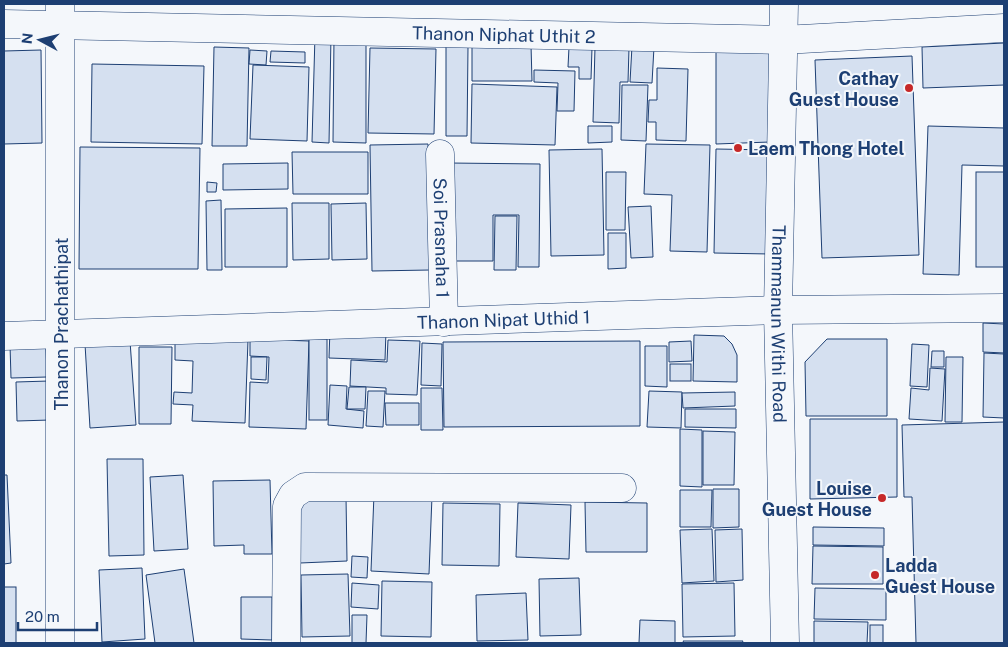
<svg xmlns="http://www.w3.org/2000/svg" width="1008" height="647" font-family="'Public Sans',sans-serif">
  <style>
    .building { fill: #d5e0f0; stroke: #1d3f73 }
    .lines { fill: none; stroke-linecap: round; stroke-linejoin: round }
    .minor-casing { stroke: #1d3f73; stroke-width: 29 }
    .minor { stroke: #f4f7fb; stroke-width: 28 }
    .poi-dot { fill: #c62828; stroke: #f4f7fb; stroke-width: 2 }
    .labels { text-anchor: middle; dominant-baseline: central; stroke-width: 4; stroke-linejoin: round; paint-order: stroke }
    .street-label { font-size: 18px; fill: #1d3f73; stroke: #f4f7fb }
    .poi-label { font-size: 18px; font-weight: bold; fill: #1d3f73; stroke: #f4f7fb; text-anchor: end }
  </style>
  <rect width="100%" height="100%" fill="#f4f7fb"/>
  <g class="building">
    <path d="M 315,35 L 331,36 L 329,143 L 312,142 Z"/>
    <path d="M 334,37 L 366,37 L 366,143 L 333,142 Z"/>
    <path d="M 1004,43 L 1004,85 L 923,88 L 922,47 Z"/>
    <path d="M 531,45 L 532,81 L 472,81 L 472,46 Z"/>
    <path d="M 446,46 L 468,47 L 467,136 L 446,136 Z"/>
    <path d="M 632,46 L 654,47 L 652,83 L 630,82 Z"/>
    <path d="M 716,46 L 776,54 L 770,142 L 716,144 Z"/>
    <path d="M 214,47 L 249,48 L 247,146 L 212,146 Z"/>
    <path d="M 569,47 L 592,48 L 591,79 L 579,79 L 579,67 L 568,67 Z"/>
    <path d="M 595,47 L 629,48 L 628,82 L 620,82 L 619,123 L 593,122 Z"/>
    <path d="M 370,48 L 436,49 L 434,134 L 368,133 Z"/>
    <path d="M 41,50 L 42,143 L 4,144 L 4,51 Z"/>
    <path d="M 250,50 L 267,51 L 266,65 L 249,64 Z"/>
    <path d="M 271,51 L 305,52 L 305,63 L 270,62 Z"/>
    <path d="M 912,56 L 919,255 L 822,258 L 815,60 Z"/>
    <path d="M 92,64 L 204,66 L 202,144 L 91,142 Z"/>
    <path d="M 253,65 L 309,67 L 307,141 L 250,139 Z"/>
    <path d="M 657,68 L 688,69 L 686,141 L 656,140 L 656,122 L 648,122 L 649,100 L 657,100 Z"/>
    <path d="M 534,70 L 575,71 L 574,111 L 557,111 L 558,83 L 534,82 Z"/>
    <path d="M 472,84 L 557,87 L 555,145 L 471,143 Z"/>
    <path d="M 622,85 L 648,85 L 646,141 L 621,140 Z"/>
    <path d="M 588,126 L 612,126 L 612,142 L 588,143 Z"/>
    <path d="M 928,126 L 1004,128 L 1004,166 L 962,165 L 959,275 L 923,274 Z"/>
    <path d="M 428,144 L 430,270 L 372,271 L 370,145 Z"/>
    <path d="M 646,144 L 710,145 L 707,252 L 670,251 L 672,195 L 644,194 Z"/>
    <path d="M 80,147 L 200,148 L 198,269 L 79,269 Z"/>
    <path d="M 602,149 L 604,255 L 551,256 L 549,150 Z"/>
    <path d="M 716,149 L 772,150 L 770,254 L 714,253 Z"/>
    <path d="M 292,152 L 368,152 L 368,194 L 293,194 Z"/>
    <path d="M 288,163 L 288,189 L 223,190 L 223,164 Z"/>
    <path d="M 449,163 L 540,164 L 539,267 L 518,267 L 519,215 L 493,215 L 493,261 L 448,261 Z"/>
    <path d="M 606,172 L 626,172 L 625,230 L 606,230 Z"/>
    <rect x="976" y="172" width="28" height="95"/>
    <path d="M 207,182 L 217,183 L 216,192 L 207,192 Z"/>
    <path d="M 221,200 L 222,270 L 207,270 L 206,201 Z"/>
    <path d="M 292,203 L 329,203 L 329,259 L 293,260 Z"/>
    <path d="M 366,203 L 367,259 L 332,260 L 331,204 Z"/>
    <path d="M 651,206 L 653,257 L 631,258 L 628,207 Z"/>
    <path d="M 287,208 L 287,267 L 225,267 L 225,209 Z"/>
    <path d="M 495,216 L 517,216 L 516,270 L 494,270 Z"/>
    <path d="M 608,233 L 626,233 L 626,268 L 608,269 Z"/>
    <path d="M 983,323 L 1004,324 L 1004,353 L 983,352 Z"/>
    <path d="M 330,329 L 386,331 L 385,360 L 329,358 Z"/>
    <path d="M 694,335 L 724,336 L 732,344 L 737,355 L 737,382 L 693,381 Z"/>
    <path d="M 175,338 L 248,340 L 245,423 L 192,421 L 193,405 L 173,404 L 174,392 L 192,393 L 193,361 L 175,360 Z"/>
    <path d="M 250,339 L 309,341 L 306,429 L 249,427 L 250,382 L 268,383 L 269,357 L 250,356 Z"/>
    <rect x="309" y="339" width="18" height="81"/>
    <path d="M 827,339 L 887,339 L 887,416 L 806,416 L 805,362 Z"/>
    <path d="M 388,340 L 420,341 L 417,395 L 386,394 L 386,388 L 350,386 L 351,360 L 387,362 Z"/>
    <path d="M 130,341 L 136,425 L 90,428 L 85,344 Z"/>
    <path d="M 640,341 L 640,426 L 444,427 L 443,342 Z"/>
    <path d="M 691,341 L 692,361 L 669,362 L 669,342 Z"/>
    <path d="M 422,343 L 442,344 L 441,386 L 421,385 Z"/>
    <path d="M 46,344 L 47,377 L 11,378 L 10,345 Z"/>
    <path d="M 912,344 L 929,345 L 927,387 L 910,386 Z"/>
    <path d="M 645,346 L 667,346 L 667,387 L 645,386 Z"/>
    <path d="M 139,347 L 172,347 L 171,424 L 139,424 Z"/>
    <path d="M 932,351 L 944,351 L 944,367 L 931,367 Z"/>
    <path d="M 984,353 L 1004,354 L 1004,418 L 983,417 Z"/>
    <path d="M 251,357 L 267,357 L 266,380 L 251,379 Z"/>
    <path d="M 946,357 L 963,357 L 962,422 L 945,422 Z"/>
    <rect x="670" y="364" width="21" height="17"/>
    <path d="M 930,368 L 945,369 L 942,421 L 909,419 L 911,388 L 929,390 Z"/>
    <path d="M 49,381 L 50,420 L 17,421 L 16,382 Z"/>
    <path d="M 330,385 L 347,386 L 346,409 L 364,411 L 363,428 L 328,425 Z"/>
    <path d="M 349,387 L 366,387 L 365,409 L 347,409 Z"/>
    <path d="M 421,388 L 442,388 L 443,430 L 421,430 Z"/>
    <path d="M 368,391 L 385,391 L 383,427 L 366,426 Z"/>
    <path d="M 649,391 L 682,392 L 681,428 L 647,427 Z"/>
    <path d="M 735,392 L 735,406 L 683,408 L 682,393 Z"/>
    <path d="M 385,403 L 419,403 L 419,425 L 386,425 Z"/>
    <path d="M 685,409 L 736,409 L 736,428 L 685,427 Z"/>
    <path d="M 810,419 L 897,419 L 897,497 L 810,499 Z"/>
    <path d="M 1004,422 L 1004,643 L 916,643 L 912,497 L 904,497 L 902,425 Z"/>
    <path d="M 680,429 L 702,430 L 702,487 L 680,486 Z"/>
    <path d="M 703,431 L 735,432 L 734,485 L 703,485 Z"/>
    <path d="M 107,459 L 143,459 L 144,555 L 109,556 Z"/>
    <path d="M 4,475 L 7,475 L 11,563 L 4,564 Z"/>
    <path d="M 183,475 L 188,549 L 154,551 L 150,477 Z"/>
    <path d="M 270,480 L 272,554 L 244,554 L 244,545 L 214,546 L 213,481 Z"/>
    <path d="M 713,489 L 739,489 L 739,527 L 713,528 Z"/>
    <path d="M 680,490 L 712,490 L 711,527 L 680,527 Z"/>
    <path d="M 374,494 L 432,496 L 429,574 L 371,571 Z"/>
    <path d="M 346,496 L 347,561 L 300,563 L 298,498 Z"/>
    <path d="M 585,502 L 647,503 L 647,552 L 586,552 Z"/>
    <path d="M 443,503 L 500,504 L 499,566 L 442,565 Z"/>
    <path d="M 518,503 L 571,505 L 569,559 L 516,557 Z"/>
    <path d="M 813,527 L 884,528 L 884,546 L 813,545 Z"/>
    <path d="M 712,529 L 714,581 L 682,583 L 680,530 Z"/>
    <path d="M 742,529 L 743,580 L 716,582 L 715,530 Z"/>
    <path d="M 813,546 L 883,547 L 883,584 L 812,584 Z"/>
    <path d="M 352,556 L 368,557 L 367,578 L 351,577 Z"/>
    <path d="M 142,568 L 145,639 L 102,642 L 99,570 Z"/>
    <path d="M 184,569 L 194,643 L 155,643 L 146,575 Z"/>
    <path d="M 348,574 L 350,636 L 302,637 L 301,575 Z"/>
    <path d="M 579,578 L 581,635 L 540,636 L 539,579 Z"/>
    <path d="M 382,581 L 432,582 L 431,637 L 381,636 Z"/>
    <path d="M 352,583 L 379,585 L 378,609 L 351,607 Z"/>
    <path d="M 734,583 L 735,636 L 683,637 L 682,584 Z"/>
    <rect x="4" y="587" width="12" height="56"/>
    <path d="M 815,588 L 886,589 L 886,620 L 814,619 Z"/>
    <path d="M 526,593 L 528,640 L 477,641 L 476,595 Z"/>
    <path d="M 241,597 L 272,597 L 272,640 L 241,639 Z"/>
    <path d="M 352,615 L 367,615 L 366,643 L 352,643 Z"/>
    <path d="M 640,620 L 675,621 L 675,643 L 639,643 Z"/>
    <path d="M 814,621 L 868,622 L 867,643 L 814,643 Z"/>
    <rect x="870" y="625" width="13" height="18"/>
    <path d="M 683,641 L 743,641 L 742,643 L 684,643 Z"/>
  </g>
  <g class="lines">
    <defs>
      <g id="minor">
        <path id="s1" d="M 784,4 L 778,310 L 785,643"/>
        <path id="s2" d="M 4,24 L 783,40 L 1004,28"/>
        <path id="s3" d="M 440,154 L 444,322"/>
        <path id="s4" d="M 4,336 L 778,310 L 1004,308"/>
        <path d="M 60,643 L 60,4"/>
        <path d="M 286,643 L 287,506 L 293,495 L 305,487 L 622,488"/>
      </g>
    </defs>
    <use href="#minor" class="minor-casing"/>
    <use href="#minor" class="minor"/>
  </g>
  <g class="poi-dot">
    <circle cx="909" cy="88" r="5"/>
    <circle cx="738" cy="148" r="5"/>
    <circle cx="882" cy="498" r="5"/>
    <circle cx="875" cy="575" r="5"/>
  </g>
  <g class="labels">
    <g class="street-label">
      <text stroke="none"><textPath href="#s2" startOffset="500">Thanon Niphat Uthit 2</textPath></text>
      <text stroke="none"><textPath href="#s3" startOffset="84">Soi Prasnaha 1</textPath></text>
      <text stroke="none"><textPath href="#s4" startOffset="500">Thanon Nipat Uthid 1</textPath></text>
      <text transform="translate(61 324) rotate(-90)">Thanon Prachathipat</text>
      <text stroke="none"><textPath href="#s1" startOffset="320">Thammanun Withi Road</textPath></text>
    </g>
    <g class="poi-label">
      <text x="899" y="78">Cathay<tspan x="899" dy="21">Guest House</tspan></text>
      <text x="748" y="148" text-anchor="start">Laem Thong Hotel</text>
      <text x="872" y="488">Louise<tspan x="872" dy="21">Guest House</tspan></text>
      <text x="885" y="565" text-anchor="start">Ladda<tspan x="885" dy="21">Guest House</tspan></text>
    </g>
  </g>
  <rect width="1008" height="647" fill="none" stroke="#1d3f73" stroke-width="10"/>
  <g transform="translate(40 40) rotate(277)" stroke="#f4f7fb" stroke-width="4" paint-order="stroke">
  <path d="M0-4L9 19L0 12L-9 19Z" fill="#1d3f73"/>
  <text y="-8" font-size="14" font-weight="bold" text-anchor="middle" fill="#1d3f73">N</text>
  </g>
  <path d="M18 622v8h79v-8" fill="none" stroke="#1d3f73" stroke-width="2.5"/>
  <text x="25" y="622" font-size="15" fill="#1d3f73" stroke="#f4f7fb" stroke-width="4" paint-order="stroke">20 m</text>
</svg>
